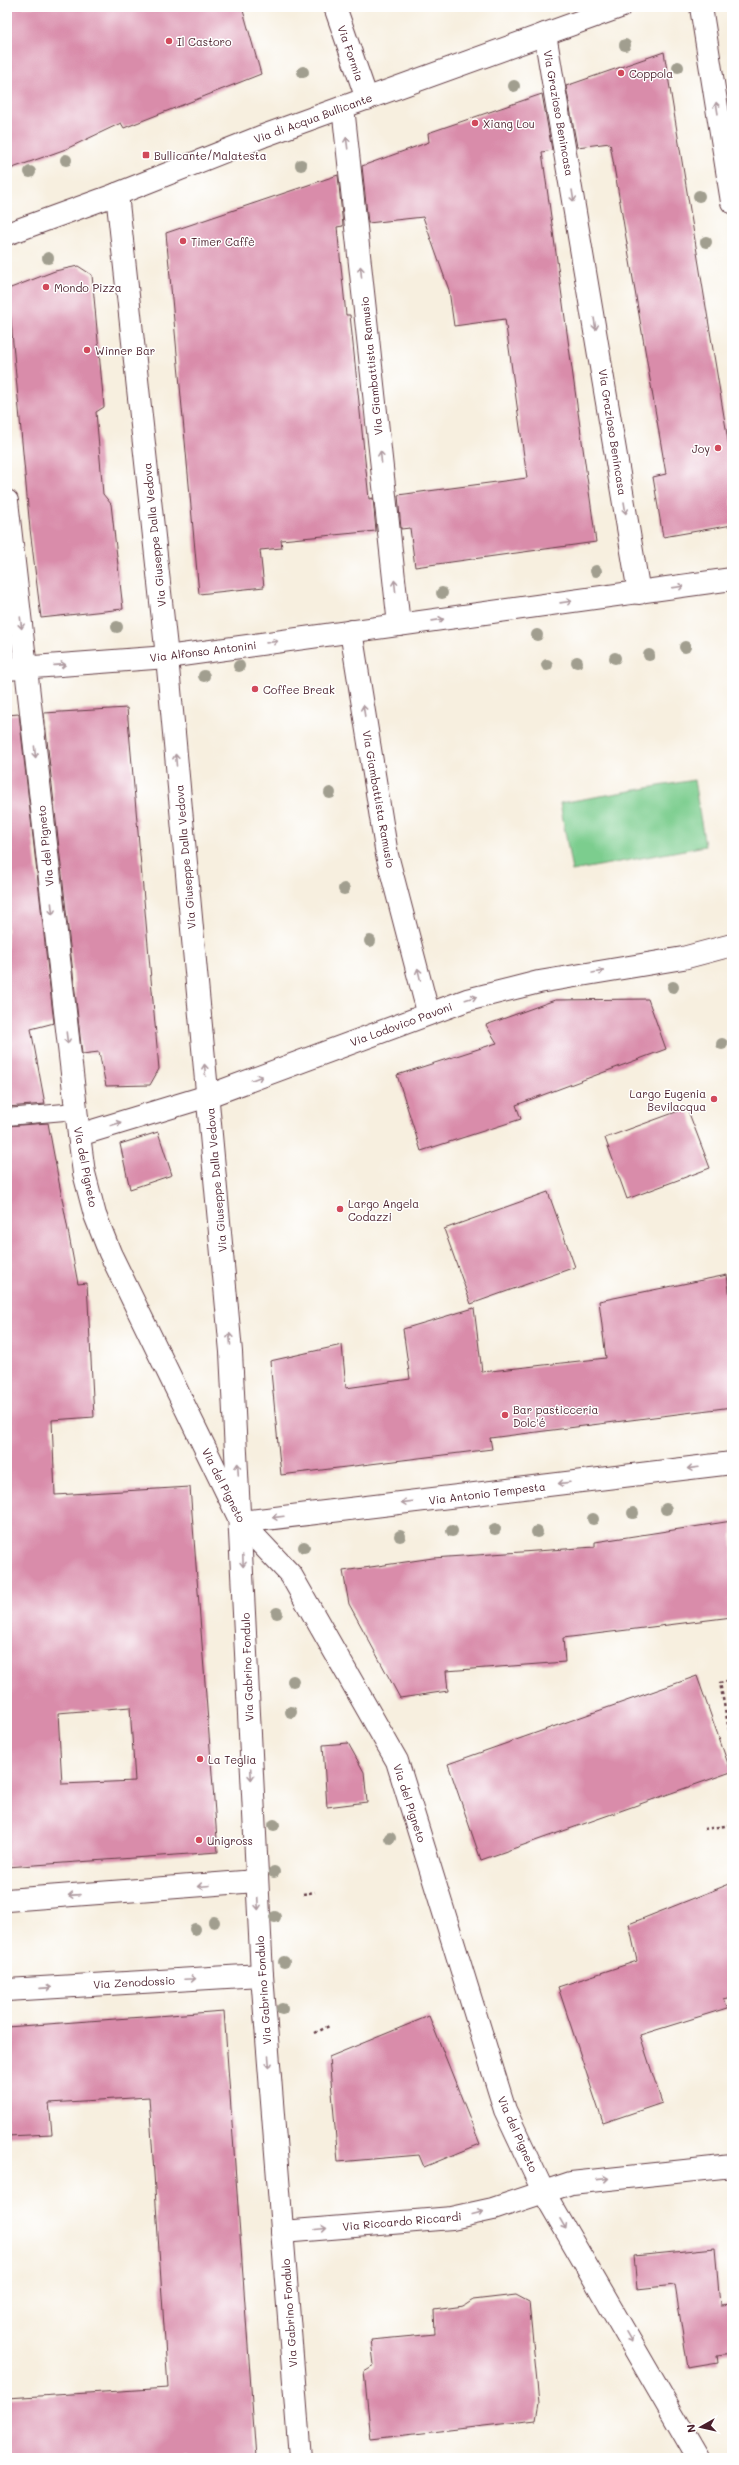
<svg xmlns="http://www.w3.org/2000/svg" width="739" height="2465" font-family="Mali,sans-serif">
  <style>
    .green { fill: #7bcd8e; stroke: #62765c }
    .building { fill: #d98caa; fill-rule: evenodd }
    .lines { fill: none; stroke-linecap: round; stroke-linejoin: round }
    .lane-casing { stroke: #643e46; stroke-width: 18 }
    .street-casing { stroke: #643e46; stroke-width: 24 }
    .secondary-casing { stroke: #643e46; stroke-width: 24 }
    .path { stroke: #643e46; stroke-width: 2.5; stroke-dasharray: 3 3; stroke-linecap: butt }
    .lane { stroke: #fff; stroke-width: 16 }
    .street { stroke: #fff; stroke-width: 22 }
    .secondary { stroke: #fff; stroke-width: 22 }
    .tree { fill: #a19e8f }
    .oneway { stroke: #ae9aa0 }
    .poi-dot { fill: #d1495b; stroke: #fff; stroke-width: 1.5 }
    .labels { text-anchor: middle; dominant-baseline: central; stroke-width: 3; stroke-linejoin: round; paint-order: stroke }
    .poi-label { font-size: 11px; fill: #4a1f2b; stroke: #fff; text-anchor: start }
    .street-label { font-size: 11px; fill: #4a1f2b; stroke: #fff }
  </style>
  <rect width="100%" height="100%" fill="#fff"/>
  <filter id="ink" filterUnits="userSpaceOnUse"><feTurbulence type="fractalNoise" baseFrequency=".025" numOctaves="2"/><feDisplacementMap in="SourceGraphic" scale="8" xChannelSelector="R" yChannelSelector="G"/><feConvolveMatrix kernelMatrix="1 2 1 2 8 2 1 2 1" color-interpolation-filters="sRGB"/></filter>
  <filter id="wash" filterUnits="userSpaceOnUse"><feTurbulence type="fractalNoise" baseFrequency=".012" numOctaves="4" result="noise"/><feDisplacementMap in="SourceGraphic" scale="16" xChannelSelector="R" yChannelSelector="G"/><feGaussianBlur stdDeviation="0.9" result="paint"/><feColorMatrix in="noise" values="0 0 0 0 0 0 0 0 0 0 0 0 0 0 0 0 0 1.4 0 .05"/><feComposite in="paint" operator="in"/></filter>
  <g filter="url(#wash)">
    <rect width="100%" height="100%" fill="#f7efdf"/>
    <path class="green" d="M 694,780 L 705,846 L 572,871 L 560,803 Z"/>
    <g id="blocks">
      <g class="building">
        <path d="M 7,7 L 242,7 L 261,74 L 124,128 L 121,123 L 66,149 L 7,170 Z"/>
        <path d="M 664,52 L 732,465 L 732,525 L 663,537 L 653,477 L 666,474 L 610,143 L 577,147 L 566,86 Z"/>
        <path d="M 542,94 L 552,150 L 542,152 L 596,542 L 415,567 L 410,528 L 401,529 L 398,495 L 527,478 L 505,319 L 454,326 L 449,290 L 423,217 L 368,223 L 362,166 L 429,142 L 428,133 Z"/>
        <path d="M 338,175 L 343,226 L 337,227 L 346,315 L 350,315 L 369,499 L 373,498 L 376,531 L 281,540 L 282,548 L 260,550 L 264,587 L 199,594 L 166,233 Z"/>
        <path d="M 78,266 L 92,275 L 104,407 L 96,412 L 103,494 L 111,504 L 123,609 L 41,618 L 30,529 L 8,289 L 55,271 Z"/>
        <path d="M 127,708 L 159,1069 L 150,1085 L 106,1086 L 99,1052 L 82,1054 L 44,713 Z"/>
        <path d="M 19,714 L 54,1023 L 31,1029 L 45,1104 L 7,1107 L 7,715 Z"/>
        <path d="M 648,999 L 666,1049 L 516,1105 L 521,1119 L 421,1151 L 397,1075 L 497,1043 L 486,1025 L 555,1000 Z"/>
        <path d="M 687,1108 L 710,1168 L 627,1199 L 605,1138 Z"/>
        <path d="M 48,1123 L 78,1284 L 87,1283 L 94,1417 L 52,1420 L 55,1495 L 190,1487 L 218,1852 L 7,1867 L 7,1126 ZM 130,1707 L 135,1781 L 62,1784 L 58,1713 Z"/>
        <path d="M 158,1132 L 172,1175 L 130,1189 L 120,1144 Z"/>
        <path d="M 548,1192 L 575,1267 L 471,1304 L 444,1229 Z"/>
        <path d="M 727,1275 L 732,1314 L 732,1407 L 490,1438 L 492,1449 L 281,1475 L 270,1361 L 342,1345 L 346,1388 L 410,1379 L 403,1329 L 474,1308 L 482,1372 L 606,1358 L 599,1301 Z"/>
        <path d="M 732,1521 L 732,1617 L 563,1638 L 565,1662 L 446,1671 L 448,1691 L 400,1698 L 349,1604 L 343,1571 L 433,1558 L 595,1547 L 595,1542 Z"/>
        <path d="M 697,1676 L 731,1772 L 481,1860 L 448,1764 Z"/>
        <path d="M 348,1743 L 364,1772 L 367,1802 L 327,1807 L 323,1745 Z"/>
        <path d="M 732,1883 L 732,1997 L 724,1999 L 727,2008 L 640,2035 L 662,2103 L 603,2123 L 558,1987 L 637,1961 L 629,1924 Z"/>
        <path d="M 224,2011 L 256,2458 L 7,2458 L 7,2398 L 168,2388 L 149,2097 L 49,2103 L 52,2134 L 7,2136 L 7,2027 Z"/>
        <path d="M 429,2016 L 480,2144 L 424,2167 L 419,2155 L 338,2162 L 329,2057 Z"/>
        <path d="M 715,2248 L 720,2305 L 732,2304 L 732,2353 L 717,2355 L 718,2363 L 688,2368 L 675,2285 L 637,2289 L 634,2256 Z"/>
        <path d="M 516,2295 L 529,2302 L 539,2403 L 536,2420 L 371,2439 L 364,2371 L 374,2365 L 371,2340 L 435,2334 L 434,2310 L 464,2306 L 473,2300 Z"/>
      </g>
    </g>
  </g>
  <g filter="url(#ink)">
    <use href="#blocks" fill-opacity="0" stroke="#643e46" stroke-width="1"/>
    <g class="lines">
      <defs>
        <path id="lane" d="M 7,1117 L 76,1111"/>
        <g id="street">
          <path d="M 335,7 L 367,99"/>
          <path d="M 701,7 L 732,202"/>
          <path d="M 545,34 L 639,593"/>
          <path d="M 343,107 L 399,625"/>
          <path d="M 117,194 L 167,657 L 231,1352 L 262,1975 L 300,2458"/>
          <path d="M 7,501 L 79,1135 L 84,1173 L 95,1215 L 110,1253 L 241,1522 L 291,1575 L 397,1761 L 505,2110 L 543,2191 L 698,2458"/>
          <path d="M 351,631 L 387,855 L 428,1012"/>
          <path d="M 7,669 L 167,657 L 732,579"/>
          <path d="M 79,1135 L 208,1096 L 467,1000 L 539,982 L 683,958 L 732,945"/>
          <path d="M 241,1522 L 732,1463"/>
          <path d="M 7,1900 L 256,1881"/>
          <path d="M 7,1990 L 262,1975"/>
          <path d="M 282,2232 L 452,2218 L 493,2209 L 571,2183 L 732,2166"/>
        </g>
        <path id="secondary" d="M 7,234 L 117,194 L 263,136 L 620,7"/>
      </defs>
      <use href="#lane" class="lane-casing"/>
      <use href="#street" class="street-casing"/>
      <use href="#secondary" class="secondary-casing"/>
      <g class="path">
        <path d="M 732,1690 L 730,1680 L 720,1683 L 732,1745"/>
        <path d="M 704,1829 L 732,1825"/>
        <path d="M 303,1894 L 315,1892"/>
        <path d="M 315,2033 L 329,2026"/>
      </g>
      <use href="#lane" class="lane"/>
      <use href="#street" class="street"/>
      <use href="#secondary" class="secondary"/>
    </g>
    <g class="tree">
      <circle cx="625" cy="45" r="6"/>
      <circle cx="678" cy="67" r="6"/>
      <circle cx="303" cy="72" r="6"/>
      <circle cx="514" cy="86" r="6"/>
      <circle cx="66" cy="160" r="6"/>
      <circle cx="301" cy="165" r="6"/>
      <circle cx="30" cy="172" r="6"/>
      <circle cx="699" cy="196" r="6"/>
      <circle cx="706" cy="242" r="6"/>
      <circle cx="48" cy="258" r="6"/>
      <circle cx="596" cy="571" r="6"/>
      <circle cx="442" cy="593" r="6"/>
      <circle cx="117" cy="627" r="6"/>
      <circle cx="537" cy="635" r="6"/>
      <circle cx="685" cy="647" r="6"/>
      <circle cx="649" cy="655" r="6"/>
      <circle cx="615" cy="658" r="6"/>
      <circle cx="577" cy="662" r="6"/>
      <circle cx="547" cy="665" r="6"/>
      <circle cx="239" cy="666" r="6"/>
      <circle cx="204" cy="676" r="6"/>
      <circle cx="330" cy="793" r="6"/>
      <circle cx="344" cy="889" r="6"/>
      <circle cx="370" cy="941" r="6"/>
      <circle cx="673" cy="987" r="6"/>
      <circle cx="722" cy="1044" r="6"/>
      <circle cx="666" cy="1509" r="6"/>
      <circle cx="633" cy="1513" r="6"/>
      <circle cx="593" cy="1519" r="6"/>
      <circle cx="495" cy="1529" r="6"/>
      <circle cx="452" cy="1531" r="6"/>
      <circle cx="537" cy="1532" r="6"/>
      <circle cx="400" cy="1536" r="6"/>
      <circle cx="304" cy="1547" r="6"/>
      <circle cx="277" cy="1613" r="6"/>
      <circle cx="293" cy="1681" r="6"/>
      <circle cx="291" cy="1712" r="6"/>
      <circle cx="274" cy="1825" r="6"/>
      <circle cx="390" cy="1838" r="6"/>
      <circle cx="274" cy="1872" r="6"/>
      <circle cx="275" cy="1917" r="6"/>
      <circle cx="214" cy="1922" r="6"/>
      <circle cx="195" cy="1929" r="6"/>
      <circle cx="284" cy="1962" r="6"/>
      <circle cx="282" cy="2009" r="6"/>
    </g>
    <defs><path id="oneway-shaft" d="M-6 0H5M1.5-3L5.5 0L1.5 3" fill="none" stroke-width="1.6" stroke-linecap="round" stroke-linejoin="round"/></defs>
    <g class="oneway">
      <use href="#oneway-shaft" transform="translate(717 108) rotate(-99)"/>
      <use href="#oneway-shaft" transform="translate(347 143) rotate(-97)"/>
      <use href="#oneway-shaft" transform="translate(573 196) rotate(81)"/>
      <use href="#oneway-shaft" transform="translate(361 272) rotate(-96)"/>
      <use href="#oneway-shaft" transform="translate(595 324) rotate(81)"/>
      <use href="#oneway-shaft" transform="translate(381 457) rotate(-96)"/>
      <use href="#oneway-shaft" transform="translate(625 508) rotate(81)"/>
      <use href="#oneway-shaft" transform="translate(395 586) rotate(-96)"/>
      <use href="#oneway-shaft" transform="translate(678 587) rotate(-8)"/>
      <use href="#oneway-shaft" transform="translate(566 602) rotate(-8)"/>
      <use href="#oneway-shaft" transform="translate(438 620) rotate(-8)"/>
      <use href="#oneway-shaft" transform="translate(21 623) rotate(83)"/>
      <use href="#oneway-shaft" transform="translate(272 642) rotate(-8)"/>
      <use href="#oneway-shaft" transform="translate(60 665) rotate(-4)"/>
      <use href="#oneway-shaft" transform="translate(364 711) rotate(-99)"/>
      <use href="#oneway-shaft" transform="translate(35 752) rotate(84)"/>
      <use href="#oneway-shaft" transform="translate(176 760) rotate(-95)"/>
      <use href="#oneway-shaft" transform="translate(52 909) rotate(84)"/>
      <use href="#oneway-shaft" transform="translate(598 972) rotate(-10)"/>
      <use href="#oneway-shaft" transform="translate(419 974) rotate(-103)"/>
      <use href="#oneway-shaft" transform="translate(471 998) rotate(-17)"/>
      <use href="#oneway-shaft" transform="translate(67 1038) rotate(83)"/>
      <use href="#oneway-shaft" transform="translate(205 1070) rotate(-95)"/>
      <use href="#oneway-shaft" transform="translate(257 1078) rotate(-21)"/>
      <use href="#oneway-shaft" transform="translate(116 1124) rotate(-17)"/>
      <use href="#oneway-shaft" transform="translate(230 1339) rotate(-95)"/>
      <use href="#oneway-shaft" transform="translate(693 1468) rotate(173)"/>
      <use href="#oneway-shaft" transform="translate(238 1469) rotate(-93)"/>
      <use href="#oneway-shaft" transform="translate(564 1483) rotate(173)"/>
      <use href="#oneway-shaft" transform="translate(407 1502) rotate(173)"/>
      <use href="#oneway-shaft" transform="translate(278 1517) rotate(173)"/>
      <use href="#oneway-shaft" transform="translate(243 1561) rotate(88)"/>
      <use href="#oneway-shaft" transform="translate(251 1774) rotate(87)"/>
      <use href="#oneway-shaft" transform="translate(204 1886) rotate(175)"/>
      <use href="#oneway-shaft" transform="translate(74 1895) rotate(176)"/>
      <use href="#oneway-shaft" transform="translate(258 1904) rotate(87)"/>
      <use href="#oneway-shaft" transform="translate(190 1979) rotate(-3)"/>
      <use href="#oneway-shaft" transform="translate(46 1988) rotate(-4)"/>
      <use href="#oneway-shaft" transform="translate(269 2062) rotate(85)"/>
      <use href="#oneway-shaft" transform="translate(603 2179) rotate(-6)"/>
      <use href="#oneway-shaft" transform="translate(478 2213) rotate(-15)"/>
      <use href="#oneway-shaft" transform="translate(563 2224) rotate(60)"/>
      <use href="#oneway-shaft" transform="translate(321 2229) rotate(-5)"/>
      <use href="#oneway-shaft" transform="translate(629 2337) rotate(60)"/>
    </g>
  </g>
  <g class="poi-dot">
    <circle cx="169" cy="41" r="4"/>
    <circle cx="621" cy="73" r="4"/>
    <circle cx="475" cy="123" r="4"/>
    <rect x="142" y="151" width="8" height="8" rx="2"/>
    <circle cx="183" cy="241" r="4"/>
    <circle cx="46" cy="287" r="4"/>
    <circle cx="87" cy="350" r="4"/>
    <circle cx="718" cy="448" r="4"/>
    <circle cx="255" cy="689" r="4"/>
    <circle cx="714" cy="1099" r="4"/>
    <circle cx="340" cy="1209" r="4"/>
    <circle cx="505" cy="1415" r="4"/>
    <circle cx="200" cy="1759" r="4"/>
    <circle cx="199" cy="1840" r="4"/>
  </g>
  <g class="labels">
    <g class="poi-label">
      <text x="177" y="41">Il Castoro</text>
      <text x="629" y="73">Coppola</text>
      <text x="483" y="123">Xiang Lou</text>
      <text x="154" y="155">Bullicante/Malatesta</text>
      <text x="191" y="241">Timer Caffè</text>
      <text x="54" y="287">Mondo Pizza</text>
      <text x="95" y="350">Winner Bar</text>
      <text x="710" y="448" text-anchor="end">Joy</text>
      <text x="263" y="689">Coffee Break</text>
      <text x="706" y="1093" text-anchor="end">Largo Eugenia<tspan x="706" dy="13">Bevilacqua</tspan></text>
      <text x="348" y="1203">Largo Angela<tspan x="348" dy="13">Codazzi</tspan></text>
      <text x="513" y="1409">Bar pasticceria<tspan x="513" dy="13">Dolc'é</tspan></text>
      <text x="208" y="1759">La Teglia</text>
      <text x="207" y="1840">Unigross</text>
    </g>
    <g class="street-label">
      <text transform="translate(351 53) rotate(71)">Via Formia</text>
      <text transform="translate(559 113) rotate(80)">Via Grazioso Benincasa</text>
      <text transform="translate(313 118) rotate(-20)">Via di Acqua Bullicante</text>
      <text transform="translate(371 366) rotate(-96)">Via Giambattista Ramusio</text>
      <text transform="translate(613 432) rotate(81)">Via Grazioso Benincasa</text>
      <text transform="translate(154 535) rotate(-96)">Via Giuseppe Dalla Vedova</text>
      <text transform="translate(203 651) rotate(-7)">Via Alfonso Antonini</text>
      <text transform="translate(379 799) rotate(80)">Via Giambattista Ramusio</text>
      <text transform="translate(45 846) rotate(-96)">Via del Pigneto</text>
      <text transform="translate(185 857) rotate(-95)">Via Giuseppe Dalla Vedova</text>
      <text transform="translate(401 1024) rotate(-20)">Via Lodovico Pavoni</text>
      <text transform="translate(86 1167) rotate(79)">Via del Pigneto</text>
      <text transform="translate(216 1180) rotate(-95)">Via Giuseppe Dalla Vedova</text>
      <text transform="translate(224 1485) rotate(63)">Via del Pigneto</text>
      <text transform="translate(487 1493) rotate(-7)">Via Antonio Tempesta</text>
      <text transform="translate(247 1667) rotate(-92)">Via Gabrino Fondulo</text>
      <text transform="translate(410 1803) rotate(72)">Via del Pigneto</text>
      <text transform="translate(134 1982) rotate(-3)">Via Zenodossio</text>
      <text transform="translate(263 1990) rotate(-94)">Via Gabrino Fondulo</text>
      <text transform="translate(518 2134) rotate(66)">Via del Pigneto</text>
      <text transform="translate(402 2221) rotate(-5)">Via Riccardo Riccardi</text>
      <text transform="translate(289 2313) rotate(-94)">Via Gabrino Fondulo</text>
    </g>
  </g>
  <rect width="739" height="2465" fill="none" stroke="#fff" stroke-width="24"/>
  <g transform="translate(701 2427) rotate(262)" stroke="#ffffff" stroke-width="3" paint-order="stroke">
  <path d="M0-3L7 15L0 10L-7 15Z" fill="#4a1f2b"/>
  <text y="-6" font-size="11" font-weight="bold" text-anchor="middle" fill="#4a1f2b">N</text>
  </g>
</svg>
